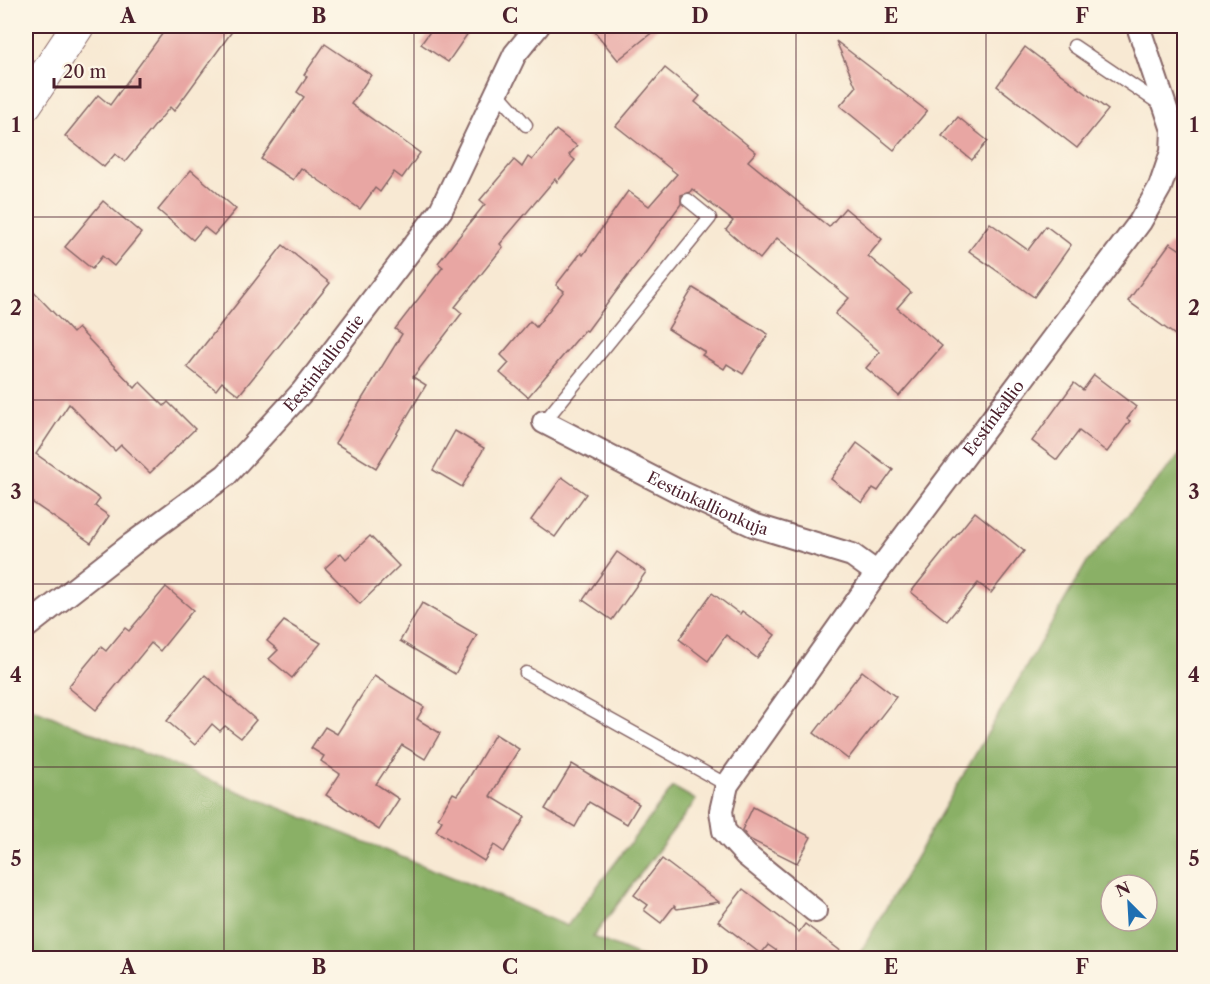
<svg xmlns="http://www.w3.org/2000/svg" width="1210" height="984" font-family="'Libre Caslon Text',serif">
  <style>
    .forest { fill: #8ab066; stroke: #6a6848; stroke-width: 1.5; fill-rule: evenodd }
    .building { fill: #e8a6a3 }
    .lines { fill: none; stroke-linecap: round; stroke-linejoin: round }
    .lane-casing { stroke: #876666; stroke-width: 15 }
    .street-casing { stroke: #876666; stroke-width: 26 }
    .secondary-casing { stroke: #876666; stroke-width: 34 }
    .lane { stroke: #fff; stroke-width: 12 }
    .street { stroke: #fff; stroke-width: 22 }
    .secondary { stroke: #fff; stroke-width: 32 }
    .grid { fill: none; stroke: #4a1f2b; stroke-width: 1.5; stroke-opacity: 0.55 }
    .labels { text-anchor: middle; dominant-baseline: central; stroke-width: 6; stroke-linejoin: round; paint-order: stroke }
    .street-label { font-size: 16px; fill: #4a1f2b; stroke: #fcf5e5 }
    .neatline { fill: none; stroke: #4a1f2b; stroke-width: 2 }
    .grid-label { font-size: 20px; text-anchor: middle; font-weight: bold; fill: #4a1f2b }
  </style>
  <rect width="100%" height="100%" fill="#fcf5e5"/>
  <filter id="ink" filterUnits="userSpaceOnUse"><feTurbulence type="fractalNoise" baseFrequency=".0167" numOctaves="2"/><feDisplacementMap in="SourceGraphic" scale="12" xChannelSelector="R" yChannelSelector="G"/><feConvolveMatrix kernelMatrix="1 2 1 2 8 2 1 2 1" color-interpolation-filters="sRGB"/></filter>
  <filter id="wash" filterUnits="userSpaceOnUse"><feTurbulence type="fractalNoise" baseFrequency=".008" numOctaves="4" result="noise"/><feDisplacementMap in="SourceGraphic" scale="24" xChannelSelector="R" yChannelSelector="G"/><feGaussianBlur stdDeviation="1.35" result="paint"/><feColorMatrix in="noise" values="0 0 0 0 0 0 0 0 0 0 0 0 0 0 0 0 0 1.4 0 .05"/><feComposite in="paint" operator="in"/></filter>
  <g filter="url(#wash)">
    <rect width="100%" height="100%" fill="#f8e9d3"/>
    <g class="forest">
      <path d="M 1184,450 L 1184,958 L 857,958 L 1087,562 ZM 1111,885 L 1147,885 L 1147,921 L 1111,921 Z"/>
      <path d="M 26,706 L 479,888 L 567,926 L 673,787 L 696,800 L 593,937 L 644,958 L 26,958 Z"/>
    </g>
    <g id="blocks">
      <g class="building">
        <path d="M 168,26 L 236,26 L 174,111 L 170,107 L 125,162 L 115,154 L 104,167 L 65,136 L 98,95 L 110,105 Z"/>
        <path d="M 434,26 L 473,26 L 448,62 L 421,44 Z"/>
        <path d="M 590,26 L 660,26 L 618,60 Z"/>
        <path d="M 836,41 L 927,111 L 894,150 L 840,106 L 856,87 Z"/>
        <path d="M 325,44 L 371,75 L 351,104 L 420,153 L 402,178 L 394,172 L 380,192 L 375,188 L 360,209 L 301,168 L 293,180 L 261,159 L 304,97 L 297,92 L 307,77 L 304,75 Z"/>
        <path d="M 1025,47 L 1108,110 L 1077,148 L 997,86 Z"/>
        <path d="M 665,68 L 700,96 L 695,102 L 756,152 L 748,161 L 829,227 L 845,208 L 882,239 L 868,256 L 911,292 L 897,308 L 942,346 L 899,396 L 866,368 L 880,352 L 835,314 L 849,298 L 777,238 L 760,259 L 726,230 L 733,221 L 692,189 L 690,192 L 681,195 L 681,204 L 587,331 L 585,330 L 528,397 L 500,373 L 509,363 L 501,355 L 530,321 L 536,327 L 564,291 L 556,285 L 581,253 L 583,255 L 628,191 L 649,206 L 677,174 L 616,126 Z"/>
        <path d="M 958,117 L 988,141 L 972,160 L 942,136 Z"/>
        <path d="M 556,130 L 577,146 L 569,155 L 575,160 L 557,182 L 555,179 L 500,244 L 503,247 L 455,307 L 462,313 L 413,377 L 426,385 L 376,468 L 335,443 L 402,334 L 395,329 L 443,267 L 438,263 L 485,204 L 480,200 L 514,160 L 522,167 L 528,157 L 532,160 Z"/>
        <path d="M 191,170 L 236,209 L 214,235 L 204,227 L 193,240 L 158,210 Z"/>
        <path d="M 103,201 L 141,233 L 114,266 L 102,256 L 92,269 L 65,247 Z"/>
        <path d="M 990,223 L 1028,250 L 1046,226 L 1071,245 L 1034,297 L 969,251 Z"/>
        <path d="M 1170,243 L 1185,253 L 1185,342 L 1128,301 Z"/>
        <path d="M 283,245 L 330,283 L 239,395 L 222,382 L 216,390 L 187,367 Z"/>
        <path d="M 26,284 L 73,333 L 78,328 L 135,388 L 140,382 L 164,406 L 168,402 L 195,429 L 150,473 L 121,445 L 115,451 L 69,404 L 36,454 L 100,499 L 95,506 L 109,516 L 91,543 L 26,498 Z"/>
        <path d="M 693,288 L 768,334 L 743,374 L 727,364 L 724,369 L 702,355 L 705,352 L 668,329 Z"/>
        <path d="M 1094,375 L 1136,407 L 1127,419 L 1130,421 L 1107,452 L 1079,431 L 1057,460 L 1032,441 L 1074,383 L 1083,390 Z"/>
        <path d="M 455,431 L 484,448 L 462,487 L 433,470 Z"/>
        <path d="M 857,443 L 893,470 L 878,491 L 873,488 L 862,503 L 831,479 Z"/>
        <path d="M 562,477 L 586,494 L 555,537 L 531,520 Z"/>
        <path d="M 975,512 L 1024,551 L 991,593 L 978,583 L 947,621 L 911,592 Z"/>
        <path d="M 370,536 L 399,566 L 360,604 L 325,568 L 341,553 L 346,559 Z"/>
        <path d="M 617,552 L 646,572 L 612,620 L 583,600 Z"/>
        <path d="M 166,587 L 193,610 L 160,651 L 151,643 L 96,710 L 68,687 L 101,647 L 106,651 L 125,628 L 129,631 Z"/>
        <path d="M 712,593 L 740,614 L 742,611 L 775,635 L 757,658 L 726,635 L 708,661 L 679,639 Z"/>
        <path d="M 422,603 L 477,635 L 455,674 L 400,641 Z"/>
        <path d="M 284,621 L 321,643 L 292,678 L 269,659 L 278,650 L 267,641 Z"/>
        <path d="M 862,671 L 896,697 L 848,759 L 814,733 Z"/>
        <path d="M 205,675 L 256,720 L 241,738 L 225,726 L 220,731 L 212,724 L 195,745 L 167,721 Z"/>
        <path d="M 374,676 L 424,707 L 417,719 L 440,733 L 425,759 L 402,745 L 376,784 L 399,799 L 379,830 L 326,795 L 340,774 L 321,761 L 324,756 L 311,748 L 325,727 L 337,734 Z"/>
        <path d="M 495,734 L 519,749 L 490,796 L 525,817 L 504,852 L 494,845 L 484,861 L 436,831 L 442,821 L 438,818 L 453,793 L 457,795 L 467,781 Z"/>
        <path d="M 572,764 L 639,804 L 627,824 L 589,802 L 575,827 L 545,809 Z"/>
        <path d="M 753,807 L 811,837 L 797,863 L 749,839 L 742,830 Z"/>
        <path d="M 662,859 L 719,902 L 677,909 L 674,906 L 661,923 L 644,910 L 648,905 L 634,895 Z"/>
        <path d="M 743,889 L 799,932 L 805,924 L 850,958 L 787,958 L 768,945 L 761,954 L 718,921 Z"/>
      </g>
    </g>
  </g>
  <g filter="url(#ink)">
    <use href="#blocks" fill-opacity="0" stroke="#876666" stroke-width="1.5"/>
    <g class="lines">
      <defs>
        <g id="lane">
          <path d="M 1074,46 L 1163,106"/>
          <path d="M 496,91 L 526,125"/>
          <path d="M 544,422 L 710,218 L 688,200"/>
          <path d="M 526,673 L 727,785"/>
        </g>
        <g id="street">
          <path id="s1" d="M 544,422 L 676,490 L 753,525 L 852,555 L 877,573"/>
          <path id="s2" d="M 26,627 L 132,544 L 226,475 L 303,391 L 441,210 L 515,54 L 538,26"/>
          <path id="s3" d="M 815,911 L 746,855 L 724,831 L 721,811 L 727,785 L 877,573 L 1140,222 L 1160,187 L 1172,152 L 1173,130 L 1138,26"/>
        </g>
        <path id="secondary" d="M 26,104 L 78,26"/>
      </defs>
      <use href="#lane" class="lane-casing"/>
      <use href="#street" class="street-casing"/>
      <use href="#secondary" class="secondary-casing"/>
      <use href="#lane" class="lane"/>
      <use href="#street" class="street"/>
      <use href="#secondary" class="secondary"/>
    </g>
  </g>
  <path class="grid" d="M 224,26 L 224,958M 414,26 L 414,958M 605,26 L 605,958M 796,26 L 796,958M 986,26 L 986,958M 26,217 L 1184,217M 26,400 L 1184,400M 26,584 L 1184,584M 26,767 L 1184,767"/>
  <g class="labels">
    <g class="street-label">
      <text stroke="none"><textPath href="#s2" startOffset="400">Eestinkalliontie</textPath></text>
      <text stroke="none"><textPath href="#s3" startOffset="622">Eestinkallio</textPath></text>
      <text stroke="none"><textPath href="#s1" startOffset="183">Eestinkallionkuja</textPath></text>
    </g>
  </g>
  <rect width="1210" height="984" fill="none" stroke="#fcf5e5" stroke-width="66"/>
  <g transform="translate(1129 903) rotate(336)"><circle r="28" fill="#fcf5e5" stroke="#b59f9b" stroke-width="1.5"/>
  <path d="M0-4.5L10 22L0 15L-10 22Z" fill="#1f6fb2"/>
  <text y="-9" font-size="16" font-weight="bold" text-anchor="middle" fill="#4a1f2b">N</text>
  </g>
  <path d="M54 78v9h86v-9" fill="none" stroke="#4a1f2b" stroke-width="3"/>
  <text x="63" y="78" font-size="18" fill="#4a1f2b" stroke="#fcf5e5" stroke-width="4.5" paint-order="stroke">20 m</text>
  <rect x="33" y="33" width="1144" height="918" class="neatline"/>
  <g class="grid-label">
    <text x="128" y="23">A</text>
    <text x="319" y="23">B</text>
    <text x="510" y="23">C</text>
    <text x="700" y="23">D</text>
    <text x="891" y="23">E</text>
    <text x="1082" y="23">F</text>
    <text x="16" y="132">1</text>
    <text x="1194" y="132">1</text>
    <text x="16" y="315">2</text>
    <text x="1194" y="315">2</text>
    <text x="16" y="499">3</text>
    <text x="1194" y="499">3</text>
    <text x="16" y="682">4</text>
    <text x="1194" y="682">4</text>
    <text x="16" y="866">5</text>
    <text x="1194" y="866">5</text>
    <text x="128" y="974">A</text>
    <text x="319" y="974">B</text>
    <text x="510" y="974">C</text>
    <text x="700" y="974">D</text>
    <text x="891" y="974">E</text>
    <text x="1082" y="974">F</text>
  </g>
</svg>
